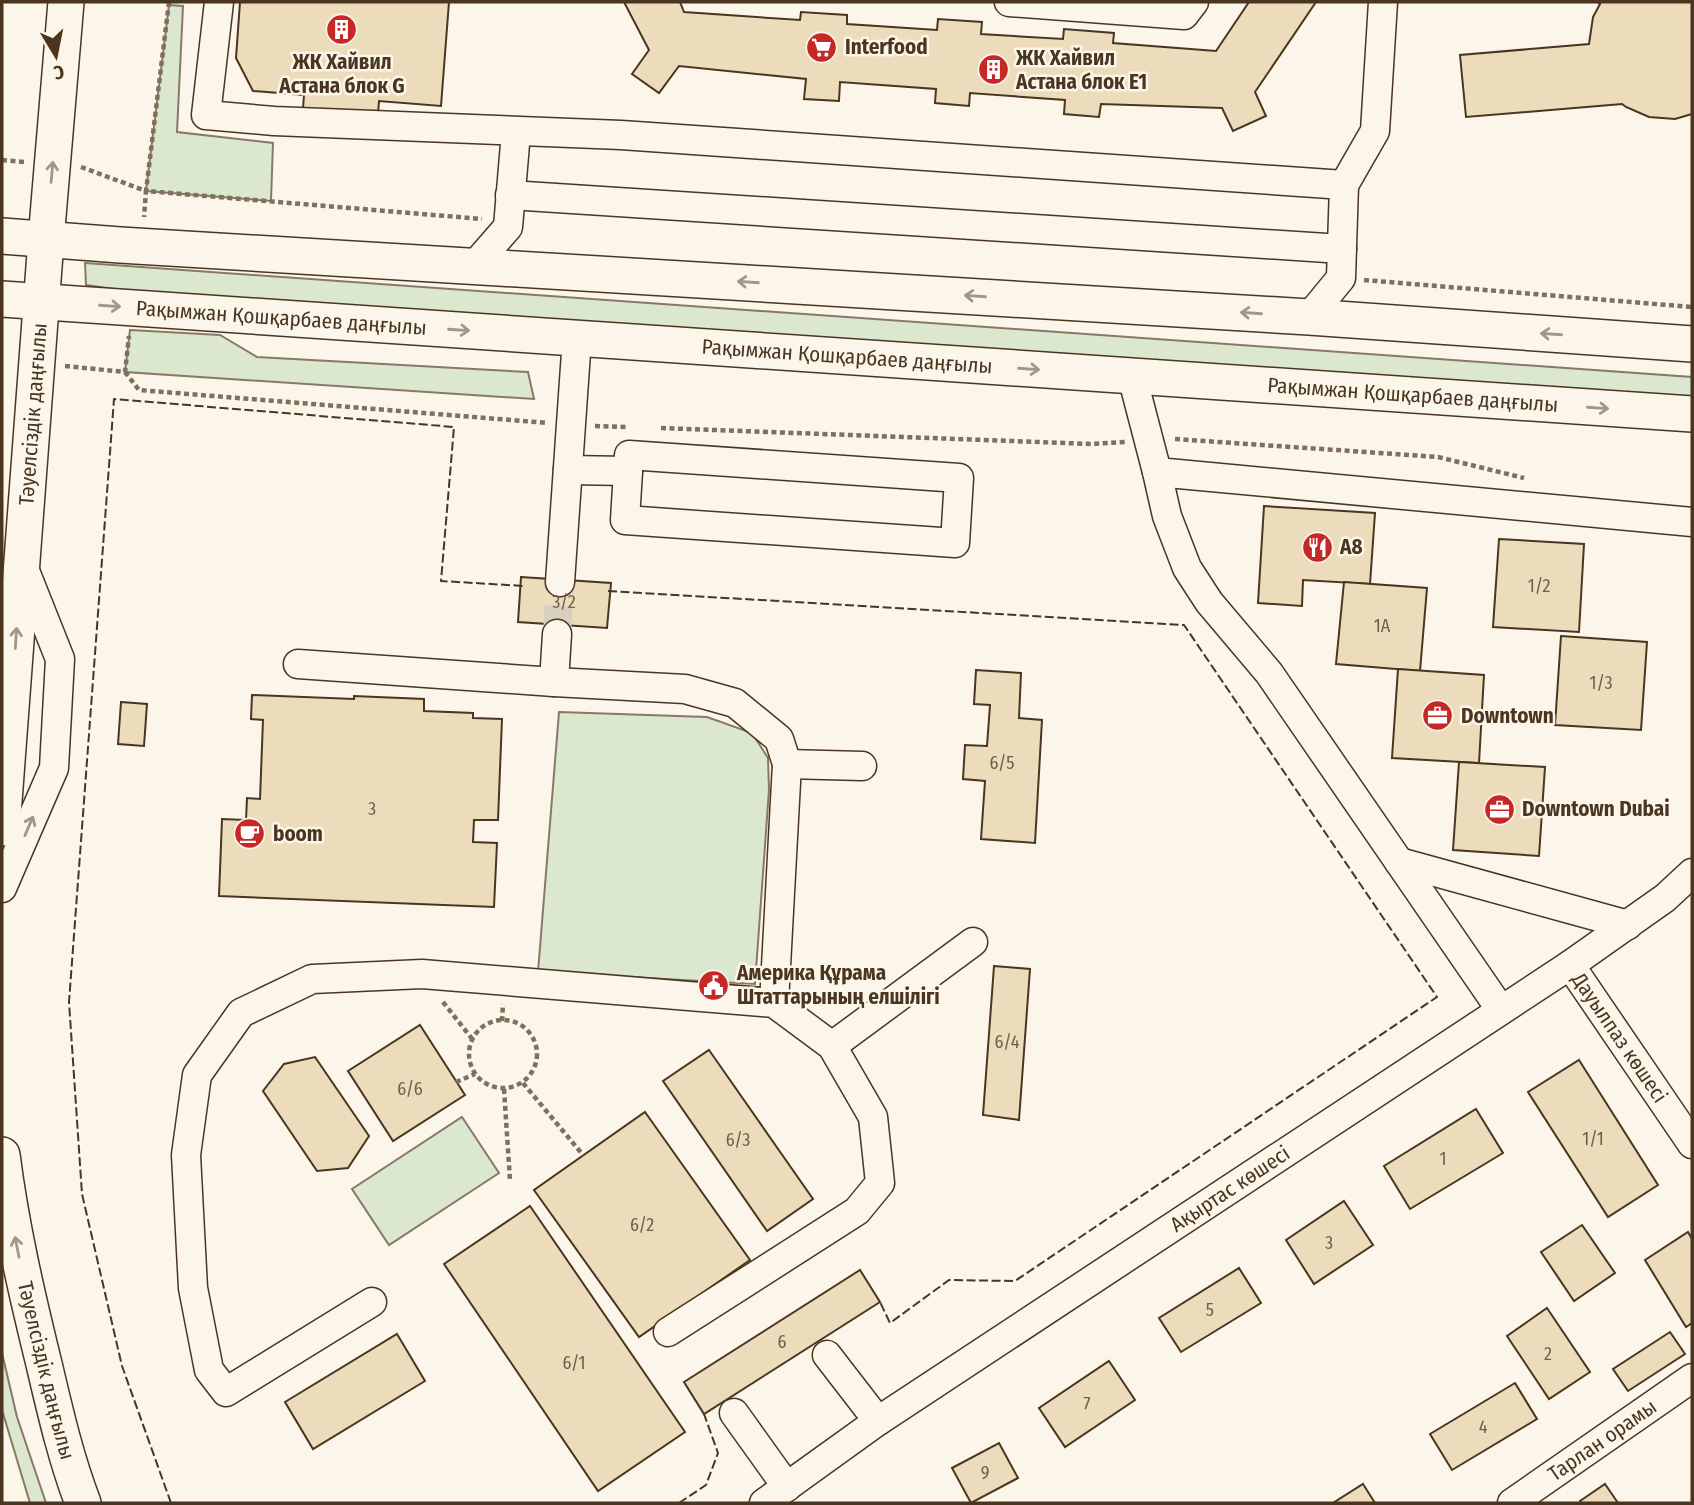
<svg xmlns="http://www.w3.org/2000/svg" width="1694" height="1505" font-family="'Fira Sans Condensed',sans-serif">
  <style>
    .green { fill: #dce7d0; stroke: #887966; stroke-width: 2 }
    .building { fill: #ecdcbc; stroke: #4a3520; stroke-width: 2 }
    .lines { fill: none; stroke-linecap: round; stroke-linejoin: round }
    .minor-tunnel { stroke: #d8cfc1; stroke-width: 28; stroke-dasharray: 28 14; stroke-linecap: butt }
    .minor-casing { stroke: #4a3520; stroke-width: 31 }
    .major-casing { stroke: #4a3520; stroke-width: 38 }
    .path { stroke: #7f6f5c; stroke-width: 4.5; stroke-dasharray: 5 3.5; stroke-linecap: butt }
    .minor { stroke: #fbf6e9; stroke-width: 28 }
    .major { stroke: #fbf6e9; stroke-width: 35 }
    .fence { stroke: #4a3520; stroke-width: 2; stroke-dasharray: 9 3.5; stroke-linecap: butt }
    .oneway { stroke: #a29684 }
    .labels { text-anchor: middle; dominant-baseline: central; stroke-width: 5; stroke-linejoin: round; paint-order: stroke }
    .number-label { font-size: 18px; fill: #725f47 }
    .poi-label { font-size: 21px; font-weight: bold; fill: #4a3520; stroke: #fbf6e9; text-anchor: start }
    .street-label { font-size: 21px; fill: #4a3520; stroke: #fbf6e9 }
  </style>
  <rect width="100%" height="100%" fill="#fbf6e9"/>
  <g class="green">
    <path d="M 169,5 L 183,6 L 177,132 L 273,143 L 271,201 L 146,191 Z"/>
    <path d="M 85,263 L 1692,377 L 1692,399 L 135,292 L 86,285 Z"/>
    <path d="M 130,330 L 220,335 L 257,357 L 528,372 L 534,399 L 125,372 Z"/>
    <path d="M 559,712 L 707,717 L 752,733 L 768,758 L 769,790 L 755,984 L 538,972 Z"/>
    <path d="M 462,1117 L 499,1173 L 389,1245 L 352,1189 Z"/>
    <path d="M 2,1353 L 17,1417 L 46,1503 L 30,1503 L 2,1410 Z"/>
  </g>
  <g class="building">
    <path d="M 240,2 L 449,2 L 441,106 L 379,101 L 378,114 L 303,108 L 304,95 L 253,91 L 236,58 Z"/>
    <path d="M 624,2 L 680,2 L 684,12 L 800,20 L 801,12 L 847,15 L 847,24 L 937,30 L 938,19 L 982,22 L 981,34 L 1063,39 L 1064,29 L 1114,33 L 1113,43 L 1216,51 L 1249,2 L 1316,2 L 1255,92 L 1266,116 L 1233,131 L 1222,108 L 1101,104 L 1099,117 L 1064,114 L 1065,100 L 970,93 L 969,106 L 935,103 L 936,89 L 840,82 L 839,101 L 804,99 L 806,79 L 679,66 L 659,93 L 632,74 L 649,50 Z"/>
    <path d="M 1597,2 L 1692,2 L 1692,114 L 1675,119 L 1649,117 L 1626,107 L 1622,104 L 1466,117 L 1460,55 L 1589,44 L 1593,17 L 1600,4 Z"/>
    <path d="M 1264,506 L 1375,513 L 1370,584 L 1303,580 L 1302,606 L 1258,603 Z"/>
    <path d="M 1499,539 L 1584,544 L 1579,632 L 1493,627 Z"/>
    <path d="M 521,577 L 611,583 L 607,628 L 518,622 Z"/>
    <path d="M 1344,582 L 1427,588 L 1420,671 L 1336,664 Z"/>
    <path d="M 1561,636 L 1647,642 L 1641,730 L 1555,725 Z"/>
    <path d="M 1398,669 L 1484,675 L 1479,763 L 1392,758 Z"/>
    <path d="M 976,670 L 1021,673 L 1019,718 L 1042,720 L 1035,843 L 981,839 L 985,781 L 963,779 L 965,745 L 987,746 L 990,705 L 974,704 Z"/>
    <path d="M 252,695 L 354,699 L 354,696 L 424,699 L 424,711 L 473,713 L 473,718 L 502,719 L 498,820 L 474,820 L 473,842 L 497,843 L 494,907 L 219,896 L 222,819 L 246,820 L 247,798 L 260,799 L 263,720 L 251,719 Z"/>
    <path d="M 121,702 L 147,704 L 144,746 L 118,744 Z"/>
    <path d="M 1459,762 L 1545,767 L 1539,856 L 1453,850 Z"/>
    <path d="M 994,966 L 1030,969 L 1019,1120 L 983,1115 Z"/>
    <path d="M 420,1025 L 465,1095 L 393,1141 L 348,1071 Z"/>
    <path d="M 709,1050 L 813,1199 L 767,1231 L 663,1081 Z"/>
    <path d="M 315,1057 L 369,1136 L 348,1168 L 317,1171 L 263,1091 L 284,1064 Z"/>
    <path d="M 1579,1060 L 1658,1185 L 1608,1217 L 1528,1092 Z"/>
    <path d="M 1476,1109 L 1503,1153 L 1410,1209 L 1384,1166 Z"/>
    <path d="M 645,1112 L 750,1260 L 639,1337 L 534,1190 Z"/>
    <path d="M 1344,1201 L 1373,1245 L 1314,1284 L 1286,1240 Z"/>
    <path d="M 530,1206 L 685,1432 L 598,1491 L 444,1264 Z"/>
    <path d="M 1582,1225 L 1615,1273 L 1574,1301 L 1541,1252 Z"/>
    <path d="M 1688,1232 L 1692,1239 L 1692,1323 L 1686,1327 L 1645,1260 Z"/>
    <path d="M 1239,1268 L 1261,1303 L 1181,1352 L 1159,1318 Z"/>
    <path d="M 860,1270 L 880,1302 L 704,1414 L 684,1382 Z"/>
    <path d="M 1547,1308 L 1590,1372 L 1549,1399 L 1507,1336 Z"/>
    <path d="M 1670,1332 L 1685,1354 L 1628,1391 L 1613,1369 Z"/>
    <path d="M 397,1334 L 425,1381 L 313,1449 L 285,1402 Z"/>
    <path d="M 1109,1361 L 1135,1400 L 1065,1447 L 1039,1408 Z"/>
    <path d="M 1515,1383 L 1537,1419 L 1452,1470 L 1430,1434 Z"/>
    <path d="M 999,1443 L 1018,1478 L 971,1503 L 952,1468 Z"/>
    <path d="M 1363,1484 L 1375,1503 L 1333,1503 Z"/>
    <path d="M 1605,1484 L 1618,1503 L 1581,1503 L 1580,1501 Z"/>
  </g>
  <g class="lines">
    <path class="minor-tunnel" d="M 557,634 L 560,582"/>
    <defs>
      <g id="minor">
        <path d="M 219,2 L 206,115 L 274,121 L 621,135 L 1344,185 L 1341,278 L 1309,317"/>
        <path d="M 1009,2 L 1184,15 L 1194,2"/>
        <path d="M 1344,185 L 1375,131 L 1383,2"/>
        <path d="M 510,195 L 1342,249"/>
        <path d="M 474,266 L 508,227 L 516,132"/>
        <path d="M 1132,376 L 1157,472 L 1692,522"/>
        <path d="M 629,455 L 959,478 L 955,543 L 625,520 Z"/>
        <path d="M 568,470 L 628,471"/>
        <path d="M 1157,472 L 1167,516 L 1187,568 L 1209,602 L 1269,673 L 1501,1010"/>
        <path d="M 560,582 L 577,338"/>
        <path d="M 298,664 L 554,682 L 685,689 L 735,703 L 779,739 L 787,764 L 774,1003"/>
        <path d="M 554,682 L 557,634"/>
        <path d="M 787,764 L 862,766"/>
        <path d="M 1399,862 L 1628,925"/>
        <path d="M 2,888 L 54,768 L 60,659 L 23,566"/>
        <path id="s1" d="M 1570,965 L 1692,1144"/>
        <path d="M 832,1046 L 973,942"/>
        <path d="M 372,1302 L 226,1392 L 209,1370 L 193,1288 L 186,1155 L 197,1075 L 241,1013 L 312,979 L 422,974 L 774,1003 L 832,1046 L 873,1117 L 880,1183 L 857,1211 L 668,1332"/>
        <path d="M 827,1355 L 878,1421"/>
        <path d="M 734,1413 L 787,1487"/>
        <path id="s2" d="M 764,1503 L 878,1421 L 1570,965 L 1665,898 L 1692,873"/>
        <path id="s3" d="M 1512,1503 L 1692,1378"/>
      </g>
      <g id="major">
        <path d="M 2,236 L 120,245 L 1309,317 L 1692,344"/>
        <path id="s4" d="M 2,299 L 1692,414"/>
        <path id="s5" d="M 2,828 L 46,240 L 66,2"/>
        <path id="s6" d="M 2,1155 C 11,1226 27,1295 44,1364 C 55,1411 66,1459 83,1503"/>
      </g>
    </defs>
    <use href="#minor" class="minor-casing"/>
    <use href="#major" class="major-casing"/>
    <g class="path">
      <path d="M 169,2 L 146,191 L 482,219"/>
      <path d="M 2,160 L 25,162"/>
      <path d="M 81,167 L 146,191 L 144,217"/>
      <path d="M 1364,280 L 1692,307"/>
      <path d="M 65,366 L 125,372 L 129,336"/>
      <path d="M 125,372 L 139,390 L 548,423"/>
      <path d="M 595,426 L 628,427"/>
      <path d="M 661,428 L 1092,444 L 1125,442"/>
      <path d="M 1175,439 L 1438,457 L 1524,478"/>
      <path d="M 443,1002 L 473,1040"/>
      <circle cx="503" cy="1054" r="34"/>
      <path d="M 502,1021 L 503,1004"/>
      <path d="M 456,1082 L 475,1074"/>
      <path d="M 523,1083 L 583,1155"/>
      <path d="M 504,1089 L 510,1180"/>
    </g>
    <use href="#minor" class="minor"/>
    <use href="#major" class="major"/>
    <g class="fence">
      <path d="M 608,591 L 1184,625 L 1437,997 L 1015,1281 L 949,1280 L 890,1323 L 880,1302 L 878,1303"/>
      <path d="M 171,1503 L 122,1366 L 82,1194 L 69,1002 L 114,399 L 454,427 L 441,581 L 524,586"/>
      <path d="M 679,1503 L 706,1485 L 718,1453 L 704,1414 L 707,1412"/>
    </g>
  </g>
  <defs><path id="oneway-shaft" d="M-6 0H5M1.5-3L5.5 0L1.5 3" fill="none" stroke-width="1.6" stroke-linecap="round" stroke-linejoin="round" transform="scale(1.75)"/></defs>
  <g class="oneway">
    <use href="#oneway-shaft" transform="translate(52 172) rotate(-85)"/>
    <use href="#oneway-shaft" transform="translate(748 282) rotate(-176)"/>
    <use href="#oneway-shaft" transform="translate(975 296) rotate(-176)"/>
    <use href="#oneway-shaft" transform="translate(110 306) rotate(4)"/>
    <use href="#oneway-shaft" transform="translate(1251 313) rotate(-176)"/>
    <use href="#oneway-shaft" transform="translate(459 330) rotate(4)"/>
    <use href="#oneway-shaft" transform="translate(1551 334) rotate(-176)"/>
    <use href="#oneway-shaft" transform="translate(1029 369) rotate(4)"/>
    <use href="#oneway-shaft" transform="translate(1598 408) rotate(4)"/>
    <use href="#oneway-shaft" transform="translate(16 638) rotate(-86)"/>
    <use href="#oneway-shaft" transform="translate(29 826) rotate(-67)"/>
    <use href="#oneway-shaft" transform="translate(17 1247) rotate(-101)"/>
  </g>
  <defs>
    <symbol id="building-disc" viewBox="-11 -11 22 22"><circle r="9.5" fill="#c62828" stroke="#fbf6e9"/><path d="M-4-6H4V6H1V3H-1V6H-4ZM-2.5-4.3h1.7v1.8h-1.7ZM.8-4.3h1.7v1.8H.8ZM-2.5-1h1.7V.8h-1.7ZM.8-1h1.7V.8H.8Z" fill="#fff"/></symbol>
    <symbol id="supermarket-disc" viewBox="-11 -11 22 22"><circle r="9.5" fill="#c62828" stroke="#fbf6e9"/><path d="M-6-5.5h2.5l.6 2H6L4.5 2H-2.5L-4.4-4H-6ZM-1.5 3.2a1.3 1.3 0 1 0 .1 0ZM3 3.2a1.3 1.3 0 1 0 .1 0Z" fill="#fff"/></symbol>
    <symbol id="restaurant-disc" viewBox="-11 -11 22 22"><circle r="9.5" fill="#c62828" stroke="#fbf6e9"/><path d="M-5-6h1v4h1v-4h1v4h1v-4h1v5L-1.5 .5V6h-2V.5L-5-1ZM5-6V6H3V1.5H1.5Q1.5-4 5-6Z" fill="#fff"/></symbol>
    <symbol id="office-disc" viewBox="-11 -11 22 22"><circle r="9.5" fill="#c62828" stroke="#fbf6e9"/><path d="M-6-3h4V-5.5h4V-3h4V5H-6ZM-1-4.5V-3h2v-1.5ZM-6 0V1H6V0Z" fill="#fff"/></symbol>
    <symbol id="cafe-disc" viewBox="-11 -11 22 22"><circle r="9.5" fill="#c62828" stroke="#fbf6e9"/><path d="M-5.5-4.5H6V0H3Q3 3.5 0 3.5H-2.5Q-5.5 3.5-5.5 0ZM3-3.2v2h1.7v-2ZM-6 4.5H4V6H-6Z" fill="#fff"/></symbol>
    <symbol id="civic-disc" viewBox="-11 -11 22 22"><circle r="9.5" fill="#c62828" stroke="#fbf6e9"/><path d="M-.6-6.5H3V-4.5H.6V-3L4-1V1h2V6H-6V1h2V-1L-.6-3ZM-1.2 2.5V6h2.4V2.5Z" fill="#fff"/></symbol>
  </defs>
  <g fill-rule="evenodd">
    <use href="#building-disc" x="324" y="12" width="35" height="35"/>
    <use href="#supermarket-disc" x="804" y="30" width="35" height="35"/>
    <use href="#building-disc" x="976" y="52" width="35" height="35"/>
    <use href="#restaurant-disc" x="1300" y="530" width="35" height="35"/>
    <use href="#office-disc" x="1420" y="698" width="35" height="35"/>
    <use href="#office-disc" x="1482" y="792" width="35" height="35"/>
    <use href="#cafe-disc" x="232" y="816" width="35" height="35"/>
    <use href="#civic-disc" x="696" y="968" width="35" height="35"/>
  </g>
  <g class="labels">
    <g class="number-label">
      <text x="1539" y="586">1/2</text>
      <text x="564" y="602">3/2</text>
      <text x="1382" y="626">1А</text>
      <text x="1601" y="683">1/3</text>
      <text x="1002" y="763">6/5</text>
      <text x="372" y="809">3</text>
      <text x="1007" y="1042">6/4</text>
      <text x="410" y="1089">6/6</text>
      <text x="1593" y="1139">1/1</text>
      <text x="738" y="1140">6/3</text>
      <text x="1443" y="1159">1</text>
      <text x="642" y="1225">6/2</text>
      <text x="1329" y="1243">3</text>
      <text x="1210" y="1310">5</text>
      <text x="782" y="1342">6</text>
      <text x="1548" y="1354">2</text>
      <text x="574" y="1363">6/1</text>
      <text x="1087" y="1404">7</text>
      <text x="1483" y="1427">4</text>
      <text x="985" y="1473">9</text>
    </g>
    <g class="poi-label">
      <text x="845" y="47">Interfood</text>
      <text x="1016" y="58">ЖК Хайвил<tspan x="1016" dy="24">Астана блок E1</tspan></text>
      <text x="342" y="62" text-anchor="middle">ЖК Хайвил<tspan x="342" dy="24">Астана блок G</tspan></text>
      <text x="1340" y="547">А8</text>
      <text x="1461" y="716">Downtown</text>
      <text x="1522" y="809">Downtown Dubai</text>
      <text x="273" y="834">boom</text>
      <text x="737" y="973">Америка Құрама<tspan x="737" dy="24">Штаттарының елшілігі</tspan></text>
    </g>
    <g class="street-label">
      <text stroke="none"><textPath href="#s4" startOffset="280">Рақымжан Қошқарбаев даңғылы</textPath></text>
      <text stroke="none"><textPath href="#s4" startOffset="847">Рақымжан Қошқарбаев даңғылы</textPath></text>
      <text stroke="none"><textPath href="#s4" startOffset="1414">Рақымжан Қошқарбаев даңғылы</textPath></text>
      <text stroke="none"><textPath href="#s5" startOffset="415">Тәуелсіздік даңғылы</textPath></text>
      <text stroke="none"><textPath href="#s1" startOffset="88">Дауылпаз көшесі</textPath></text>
      <text stroke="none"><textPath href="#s2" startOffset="562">Ақыртас көшесі</textPath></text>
      <text stroke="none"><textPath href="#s6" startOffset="220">Тәуелсіздік даңғылы</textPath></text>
      <text stroke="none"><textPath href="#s3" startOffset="110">Тарлан орамы</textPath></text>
    </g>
  </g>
  <rect width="1694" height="1505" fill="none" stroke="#4a3520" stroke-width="7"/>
  <g transform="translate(56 56) rotate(170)" stroke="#fbf6e9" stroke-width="5" paint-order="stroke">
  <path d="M0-5L12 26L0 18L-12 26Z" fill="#4a3520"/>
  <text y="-10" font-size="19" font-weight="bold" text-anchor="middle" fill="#4a3520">С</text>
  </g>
</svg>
